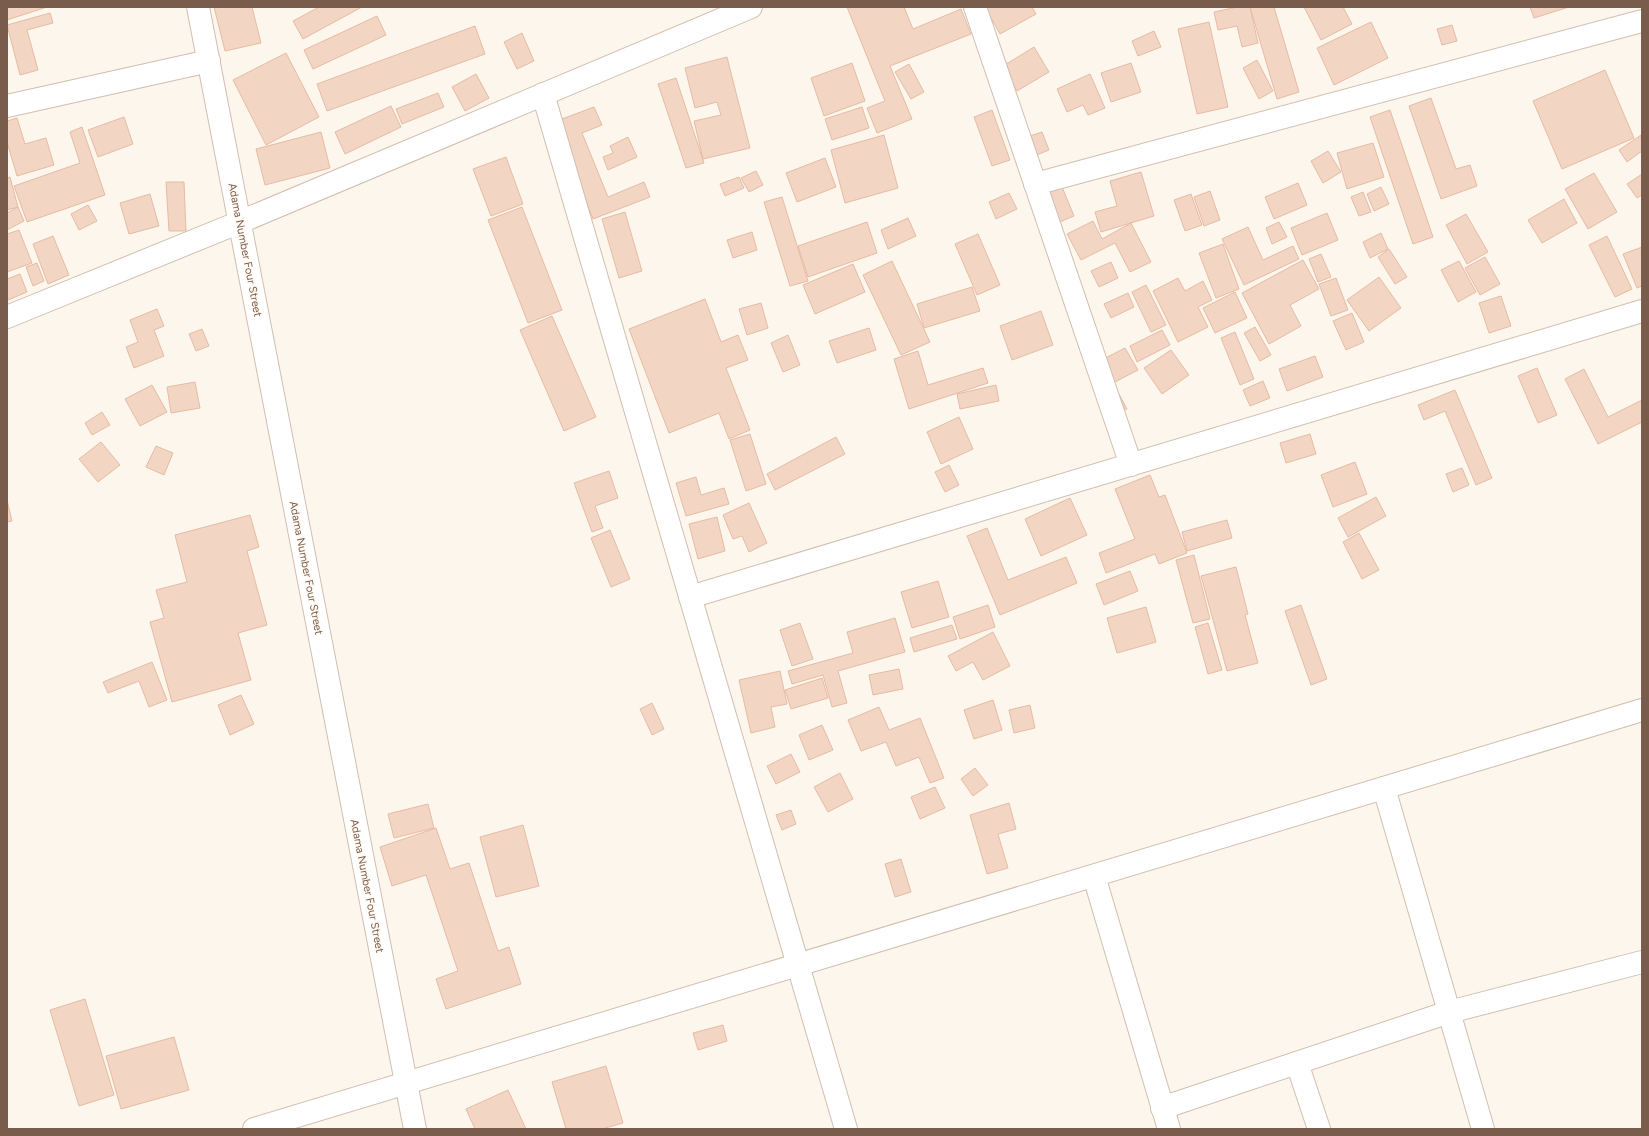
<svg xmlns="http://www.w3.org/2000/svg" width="1649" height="1136" font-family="Figtree,sans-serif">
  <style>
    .building { fill: #f3d5c3; stroke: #e6bba3 }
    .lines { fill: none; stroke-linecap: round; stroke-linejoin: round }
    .minor-casing { stroke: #d1beb0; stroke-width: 24 }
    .minor { stroke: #fff; stroke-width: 22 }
    .labels { text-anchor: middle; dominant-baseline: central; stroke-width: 3; stroke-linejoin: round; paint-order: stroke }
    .street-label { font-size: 11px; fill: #7a5c4d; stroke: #fffaf3 }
  </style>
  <rect width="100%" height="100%" fill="#fdf6ec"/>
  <g class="building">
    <path d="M 7,7 L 47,7 L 7,20 Z"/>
    <path d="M 214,7 L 252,7 L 261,43 L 225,51 Z"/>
    <path d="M 319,7 L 362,7 L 303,39 L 293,21 Z"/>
    <path d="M 847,7 L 904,7 L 913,29 L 961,9 L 971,34 L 890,66 L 912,119 L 877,133 L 867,108 L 885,101 Z"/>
    <path d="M 985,7 L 1032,7 L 1036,14 L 1000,34 Z"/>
    <path d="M 1237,7 L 1250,7 L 1258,43 L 1242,47 L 1237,26 L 1218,30 L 1214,12 Z"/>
    <path d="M 1250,7 L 1274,7 L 1299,92 L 1277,99 Z"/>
    <path d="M 1304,7 L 1343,7 L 1352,24 L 1321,40 Z"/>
    <path d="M 1530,7 L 1569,7 L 1534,18 Z"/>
    <path d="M 50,13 L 53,23 L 27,30 L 38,70 L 20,75 L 7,25 Z"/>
    <path d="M 377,16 L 386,35 L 313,69 L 304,50 Z"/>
    <path d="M 1209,22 L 1228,107 L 1197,114 L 1178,29 Z"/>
    <path d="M 1371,22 L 1388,58 L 1334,85 L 1317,48 Z"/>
    <path d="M 1452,25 L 1457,41 L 1442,45 L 1437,29 Z"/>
    <path d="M 475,26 L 485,54 L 327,111 L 317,84 Z"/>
    <path d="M 1154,31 L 1161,47 L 1138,56 L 1132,41 Z"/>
    <path d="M 522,33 L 534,61 L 517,69 L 504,42 Z"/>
    <path d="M 1034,47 L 1049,72 L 1017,91 L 1003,66 Z"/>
    <path d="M 286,53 L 319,117 L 266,145 L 233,80 Z"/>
    <path d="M 727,57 L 750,148 L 703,159 L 694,121 L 721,115 L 717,102 L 695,108 L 685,68 Z"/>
    <path d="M 1257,60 L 1273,91 L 1259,99 L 1243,68 Z"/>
    <path d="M 852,63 L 865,101 L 824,116 L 811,78 Z"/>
    <path d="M 1131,63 L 1141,92 L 1111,102 L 1101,73 Z"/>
    <path d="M 909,64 L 924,92 L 911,99 L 895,72 Z"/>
    <path d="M 1605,70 L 1634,138 L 1562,169 L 1533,101 Z"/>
    <path d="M 476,74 L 489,98 L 465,111 L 452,87 Z"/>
    <path d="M 1090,74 L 1105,108 L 1088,115 L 1083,105 L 1067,112 L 1057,89 Z"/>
    <path d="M 676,78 L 704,163 L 686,168 L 658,84 Z"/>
    <path d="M 438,93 L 444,107 L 402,124 L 396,109 Z"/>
    <path d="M 1431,98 L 1456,169 L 1470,165 L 1477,186 L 1441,199 L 1409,106 Z"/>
    <path d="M 391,106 L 401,127 L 345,154 L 335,132 Z"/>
    <path d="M 594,107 L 602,125 L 582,133 L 608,197 L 644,182 L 650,197 L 593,219 L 554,122 Z"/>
    <path d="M 862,107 L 869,128 L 832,140 L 825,119 Z"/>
    <path d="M 992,110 L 1010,160 L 992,166 L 974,117 Z"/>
    <path d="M 1390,110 L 1433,237 L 1413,244 L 1370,117 Z"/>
    <path d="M 124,117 L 133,144 L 98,157 L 88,130 Z"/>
    <path d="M 17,118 L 25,144 L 46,138 L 54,165 L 17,176 L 7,142 L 7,121 Z"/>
    <path d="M 82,127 L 105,195 L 27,222 L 14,186 L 80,163 L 70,132 Z"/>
    <path d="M 321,132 L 330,168 L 265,185 L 256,149 Z"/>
    <path d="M 1042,132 L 1049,150 L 1034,156 L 1027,137 Z"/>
    <path d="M 884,135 L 898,188 L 845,203 L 831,150 Z"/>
    <path d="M 1641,135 L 1642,151 L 1627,162 L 1619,150 Z"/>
    <path d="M 628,137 L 637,157 L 608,170 L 603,157 L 613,153 L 610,146 Z"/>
    <path d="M 1373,143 L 1384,177 L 1347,189 L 1337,153 Z"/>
    <path d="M 1328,151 L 1341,172 L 1323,183 L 1311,161 Z"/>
    <path d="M 506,157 L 523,204 L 491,216 L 473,169 Z"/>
    <path d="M 825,158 L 836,187 L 797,202 L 786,173 Z"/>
    <path d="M 756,171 L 763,185 L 749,192 L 741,178 Z"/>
    <path d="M 1141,172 L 1154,216 L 1101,232 L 1095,212 L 1117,206 L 1110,181 Z"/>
    <path d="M 1594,173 L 1617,212 L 1588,229 L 1565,189 Z"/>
    <path d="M 1642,174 L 1642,195 L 1637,198 L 1627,184 Z"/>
    <path d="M 10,177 L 18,207 L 7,210 L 7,178 Z"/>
    <path d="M 739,177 L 744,188 L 725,196 L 720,184 Z"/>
    <path d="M 166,182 L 184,182 L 186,231 L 169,231 Z"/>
    <path d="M 1060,182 L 1074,216 L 1050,226 L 1036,192 Z"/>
    <path d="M 1298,183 L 1307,205 L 1274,219 L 1265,197 Z"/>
    <path d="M 1381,187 L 1389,204 L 1374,211 L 1367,194 Z"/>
    <path d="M 1210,191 L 1220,220 L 1204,226 L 1194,197 Z"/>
    <path d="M 1363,192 L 1371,212 L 1359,216 L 1351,197 Z"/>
    <path d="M 1009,193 L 1017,209 L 996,219 L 989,202 Z"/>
    <path d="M 150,194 L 159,226 L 129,234 L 120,203 Z"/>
    <path d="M 1191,194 L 1202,225 L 1185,231 L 1174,200 Z"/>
    <path d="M 782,197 L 808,281 L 790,286 L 764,202 Z"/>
    <path d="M 1564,199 L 1577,223 L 1542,243 L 1528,220 Z"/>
    <path d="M 88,205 L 97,221 L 79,230 L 71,214 Z"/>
    <path d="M 18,207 L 24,221 L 7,230 L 7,213 Z"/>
    <path d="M 522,207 L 562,310 L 528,323 L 488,220 Z"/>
    <path d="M 625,212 L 642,271 L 619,278 L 602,219 Z"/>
    <path d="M 1327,213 L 1338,240 L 1302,255 L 1291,228 Z"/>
    <path d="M 1466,214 L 1488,252 L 1467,264 L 1446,225 Z"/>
    <path d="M 908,218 L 916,236 L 888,249 L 881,230 Z"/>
    <path d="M 1093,221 L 1102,239 L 1131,223 L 1151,262 L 1130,272 L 1115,243 L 1081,260 L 1067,234 Z"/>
    <path d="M 867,222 L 877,253 L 808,277 L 798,246 Z"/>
    <path d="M 1279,222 L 1287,237 L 1272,244 L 1266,228 Z"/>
    <path d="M 1248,227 L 1263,260 L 1293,246 L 1299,259 L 1244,285 L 1222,239 Z"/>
    <path d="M 19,230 L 32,263 L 7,272 L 7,234 Z"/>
    <path d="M 752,232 L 757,250 L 733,258 L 727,240 Z"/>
    <path d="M 1381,233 L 1388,249 L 1370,258 L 1363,242 Z"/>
    <path d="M 978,234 L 1000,285 L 977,295 L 955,244 Z"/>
    <path d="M 53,236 L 69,275 L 48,284 L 33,244 Z"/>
    <path d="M 1607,236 L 1632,289 L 1615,297 L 1589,245 Z"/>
    <path d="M 1223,244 L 1239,289 L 1216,298 L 1199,253 Z"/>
    <path d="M 1642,247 L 1642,286 L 1637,288 L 1623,254 Z"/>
    <path d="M 1389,249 L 1407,277 L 1395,284 L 1378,257 Z"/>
    <path d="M 1321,254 L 1331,277 L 1318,282 L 1309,259 Z"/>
    <path d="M 1485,257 L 1500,284 L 1480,295 L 1465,268 Z"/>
    <path d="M 1303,260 L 1319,289 L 1290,305 L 1301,326 L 1269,344 L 1242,293 Z"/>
    <path d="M 892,261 L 930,342 L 901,355 L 863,275 Z"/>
    <path d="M 1459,261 L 1476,292 L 1458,302 L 1441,270 Z"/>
    <path d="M 1111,262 L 1118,278 L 1099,287 L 1091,271 Z"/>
    <path d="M 37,263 L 44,281 L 33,286 L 26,267 Z"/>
    <path d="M 853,264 L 865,292 L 815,314 L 803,285 Z"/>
    <path d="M 20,274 L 27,292 L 8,300 L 7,296 L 7,279 Z"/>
    <path d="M 1379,277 L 1401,308 L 1369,331 L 1347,300 Z"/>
    <path d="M 1178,278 L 1185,291 L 1203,281 L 1212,300 L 1198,307 L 1208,327 L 1178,342 L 1153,291 Z"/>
    <path d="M 1336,278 L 1348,310 L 1331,316 L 1319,284 Z"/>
    <path d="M 1146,285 L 1166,325 L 1151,332 L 1132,292 Z"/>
    <path d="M 972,287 L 980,311 L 924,328 L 917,304 Z"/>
    <path d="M 1235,292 L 1247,318 L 1215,333 L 1203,308 Z"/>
    <path d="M 1128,293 L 1134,307 L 1111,318 L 1104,304 Z"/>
    <path d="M 1501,296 L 1511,326 L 1489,333 L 1479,303 Z"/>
    <path d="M 705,299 L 721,342 L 738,335 L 748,360 L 726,368 L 750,430 L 729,439 L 719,413 L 669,433 L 629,329 Z"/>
    <path d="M 761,303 L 768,328 L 747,335 L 739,309 Z"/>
    <path d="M 157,309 L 164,326 L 154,330 L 164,356 L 134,368 L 126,347 L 138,342 L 130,320 Z"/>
    <path d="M 1041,311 L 1053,345 L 1012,360 L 1000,326 Z"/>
    <path d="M 1352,313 L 1364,342 L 1346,350 L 1333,321 Z"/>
    <path d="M 552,316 L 596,417 L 564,431 L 520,330 Z"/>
    <path d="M 1255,327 L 1271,355 L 1260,361 L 1244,333 Z"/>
    <path d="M 869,328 L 876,350 L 837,363 L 829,341 Z"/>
    <path d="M 202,329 L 209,346 L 196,351 L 189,334 Z"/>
    <path d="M 1162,330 L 1170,345 L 1137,362 L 1130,346 Z"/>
    <path d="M 1235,332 L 1254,379 L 1240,385 L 1221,338 Z"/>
    <path d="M 788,335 L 800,365 L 783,372 L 771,343 Z"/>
    <path d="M 1125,348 L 1138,370 L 1113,383 L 1127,409 L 1114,416 L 1088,367 Z"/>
    <path d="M 1171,350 L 1189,375 L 1162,394 L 1144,368 Z"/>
    <path d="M 918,351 L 928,385 L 983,368 L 988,383 L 909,409 L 894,359 Z"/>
    <path d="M 1315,356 L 1323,377 L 1287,391 L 1279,369 Z"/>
    <path d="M 1537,368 L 1557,415 L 1538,423 L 1518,376 Z"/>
    <path d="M 1584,369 L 1608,417 L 1642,400 L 1642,422 L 1598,444 L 1565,379 Z"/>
    <path d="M 1263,381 L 1270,398 L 1250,406 L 1243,390 Z"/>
    <path d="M 195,382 L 200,408 L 171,413 L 167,387 Z"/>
    <path d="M 152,385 L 167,412 L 140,426 L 125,399 Z"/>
    <path d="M 996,385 L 999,401 L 960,409 L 957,394 Z"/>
    <path d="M 1455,390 L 1492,478 L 1476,485 L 1445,411 L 1424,420 L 1418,405 Z"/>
    <path d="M 102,412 L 110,425 L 92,435 L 85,423 Z"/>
    <path d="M 959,417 L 973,449 L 941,464 L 927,432 Z"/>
    <path d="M 750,434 L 766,484 L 746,491 L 730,440 Z"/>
    <path d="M 1310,434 L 1316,454 L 1286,463 L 1280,443 Z"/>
    <path d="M 836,437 L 845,454 L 775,490 L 767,474 Z"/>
    <path d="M 101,442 L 120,465 L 98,482 L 79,459 Z"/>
    <path d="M 156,446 L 173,453 L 164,475 L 146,467 Z"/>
    <path d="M 1355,462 L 1367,494 L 1333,507 L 1321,475 Z"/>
    <path d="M 949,465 L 959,485 L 945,492 L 935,472 Z"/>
    <path d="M 1462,468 L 1469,485 L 1453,492 L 1446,474 Z"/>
    <path d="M 609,471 L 618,498 L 595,506 L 603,528 L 592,532 L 574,483 Z"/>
    <path d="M 1150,475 L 1159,497 L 1165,495 L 1187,553 L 1159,564 L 1155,554 L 1106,573 L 1099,553 L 1135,539 L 1115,489 Z"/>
    <path d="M 696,477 L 701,495 L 724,488 L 729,504 L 686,516 L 676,483 Z"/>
    <path d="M 1376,497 L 1386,516 L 1348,537 L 1338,518 Z"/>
    <path d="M 1070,498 L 1087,535 L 1041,556 L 1025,519 Z"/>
    <path d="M 7,500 L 12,521 L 7,522 Z"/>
    <path d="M 749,503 L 767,543 L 749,552 L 742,536 L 733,539 L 723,515 Z"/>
    <path d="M 250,515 L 259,547 L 247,551 L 267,625 L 238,633 L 251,680 L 172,702 L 150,622 L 164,618 L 156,590 L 187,582 L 175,535 Z"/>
    <path d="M 717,517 L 725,551 L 698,559 L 689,524 Z"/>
    <path d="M 1227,520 L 1232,538 L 1187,551 L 1182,532 Z"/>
    <path d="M 987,528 L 1008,580 L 1066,557 L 1077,583 L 1000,615 L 967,536 Z"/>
    <path d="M 610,530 L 630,579 L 611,587 L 591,538 Z"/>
    <path d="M 1359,533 L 1379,570 L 1362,579 L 1343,542 Z"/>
    <path d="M 1194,555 L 1210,619 L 1193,623 L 1176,560 Z"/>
    <path d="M 1236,567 L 1248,614 L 1245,615 L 1258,663 L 1227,671 L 1201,576 Z"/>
    <path d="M 1130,571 L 1138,591 L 1104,605 L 1096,584 Z"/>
    <path d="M 938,581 L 949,617 L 912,628 L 901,592 Z"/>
    <path d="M 988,605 L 995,627 L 960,639 L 953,617 Z"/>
    <path d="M 1301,605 L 1327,679 L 1311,685 L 1285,611 Z"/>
    <path d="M 1146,607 L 1156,642 L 1117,653 L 1107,618 Z"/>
    <path d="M 895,618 L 905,652 L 838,671 L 847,703 L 832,707 L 823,675 L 792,684 L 788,671 L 853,653 L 847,632 Z"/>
    <path d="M 800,623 L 813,659 L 792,666 L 780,630 Z"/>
    <path d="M 1208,623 L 1222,670 L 1208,674 L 1195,627 Z"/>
    <path d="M 952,625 L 957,639 L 914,652 L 910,638 Z"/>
    <path d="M 993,632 L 1010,666 L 983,680 L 973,662 L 956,671 L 948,656 Z"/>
    <path d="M 152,662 L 167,700 L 149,707 L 139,681 L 108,693 L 103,682 Z"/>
    <path d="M 899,669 L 903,689 L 873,695 L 869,675 Z"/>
    <path d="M 780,671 L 787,704 L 771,707 L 775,727 L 751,733 L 739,680 Z"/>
    <path d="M 822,678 L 828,698 L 791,709 L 785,690 Z"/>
    <path d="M 241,695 L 254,724 L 230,735 L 218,705 Z"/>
    <path d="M 993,700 L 1002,730 L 974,739 L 964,710 Z"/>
    <path d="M 652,703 L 664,729 L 652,735 L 640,709 Z"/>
    <path d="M 1030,705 L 1035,728 L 1014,733 L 1009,710 Z"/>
    <path d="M 879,707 L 889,730 L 920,718 L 944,778 L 930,783 L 919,757 L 896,766 L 886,742 L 861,751 L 848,720 Z"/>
    <path d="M 822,725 L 833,750 L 809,760 L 799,735 Z"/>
    <path d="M 791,754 L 800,772 L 776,784 L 767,766 Z"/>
    <path d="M 975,768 L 988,785 L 973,796 L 961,779 Z"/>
    <path d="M 840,773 L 853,799 L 828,812 L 814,787 Z"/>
    <path d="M 935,787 L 945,808 L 920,819 L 911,797 Z"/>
    <path d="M 1009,803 L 1016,829 L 998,834 L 1008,868 L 987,874 L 970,815 Z"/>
    <path d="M 428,804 L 434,828 L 394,838 L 388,814 Z"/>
    <path d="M 791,810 L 796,824 L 782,830 L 776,815 Z"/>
    <path d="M 523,825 L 539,886 L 496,897 L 480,837 Z"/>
    <path d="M 436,828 L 450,869 L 469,863 L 498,951 L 509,947 L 521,984 L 446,1009 L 436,979 L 458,971 L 426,875 L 392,886 L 380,847 Z"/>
    <path d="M 901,859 L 911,892 L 895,897 L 885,864 Z"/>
    <path d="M 85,999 L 114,1095 L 79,1106 L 50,1010 Z"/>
    <path d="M 723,1025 L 727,1041 L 698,1050 L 693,1033 Z"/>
    <path d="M 174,1037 L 189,1090 L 121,1109 L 106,1056 Z"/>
    <path d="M 606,1066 L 623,1123 L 602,1129 L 566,1129 L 552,1082 Z"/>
    <path d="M 508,1090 L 526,1129 L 475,1129 L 466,1109 Z"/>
  </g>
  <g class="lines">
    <defs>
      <g id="minor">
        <path d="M 198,7 L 415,1129"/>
        <path d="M 975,7 L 1131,465"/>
        <path d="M 543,94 L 846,1129"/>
        <path d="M 7,106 L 209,61"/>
        <path d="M 1035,184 L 1642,21"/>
        <path d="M 7,317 L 240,222 L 751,7"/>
        <path d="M 690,597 L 1642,311"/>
        <path d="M 1384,788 L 1483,1129"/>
        <path d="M 1094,876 L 1169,1129"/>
        <path d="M 1297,1063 L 1319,1129"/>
        <path d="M 1162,1108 L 1449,1012 L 1642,962"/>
        <path d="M 254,1129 L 1642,710"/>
      </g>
    </defs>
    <use href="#minor" class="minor-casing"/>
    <use href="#minor" class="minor"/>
  </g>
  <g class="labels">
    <g class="street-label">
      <text transform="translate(245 250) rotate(79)">Adama Number Four Street</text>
      <text transform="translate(306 568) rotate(79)">Adama Number Four Street</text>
      <text transform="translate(367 886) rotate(79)">Adama Number Four Street</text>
    </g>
  </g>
  <rect width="1649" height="1136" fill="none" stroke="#7a5c4d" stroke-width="16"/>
</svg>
